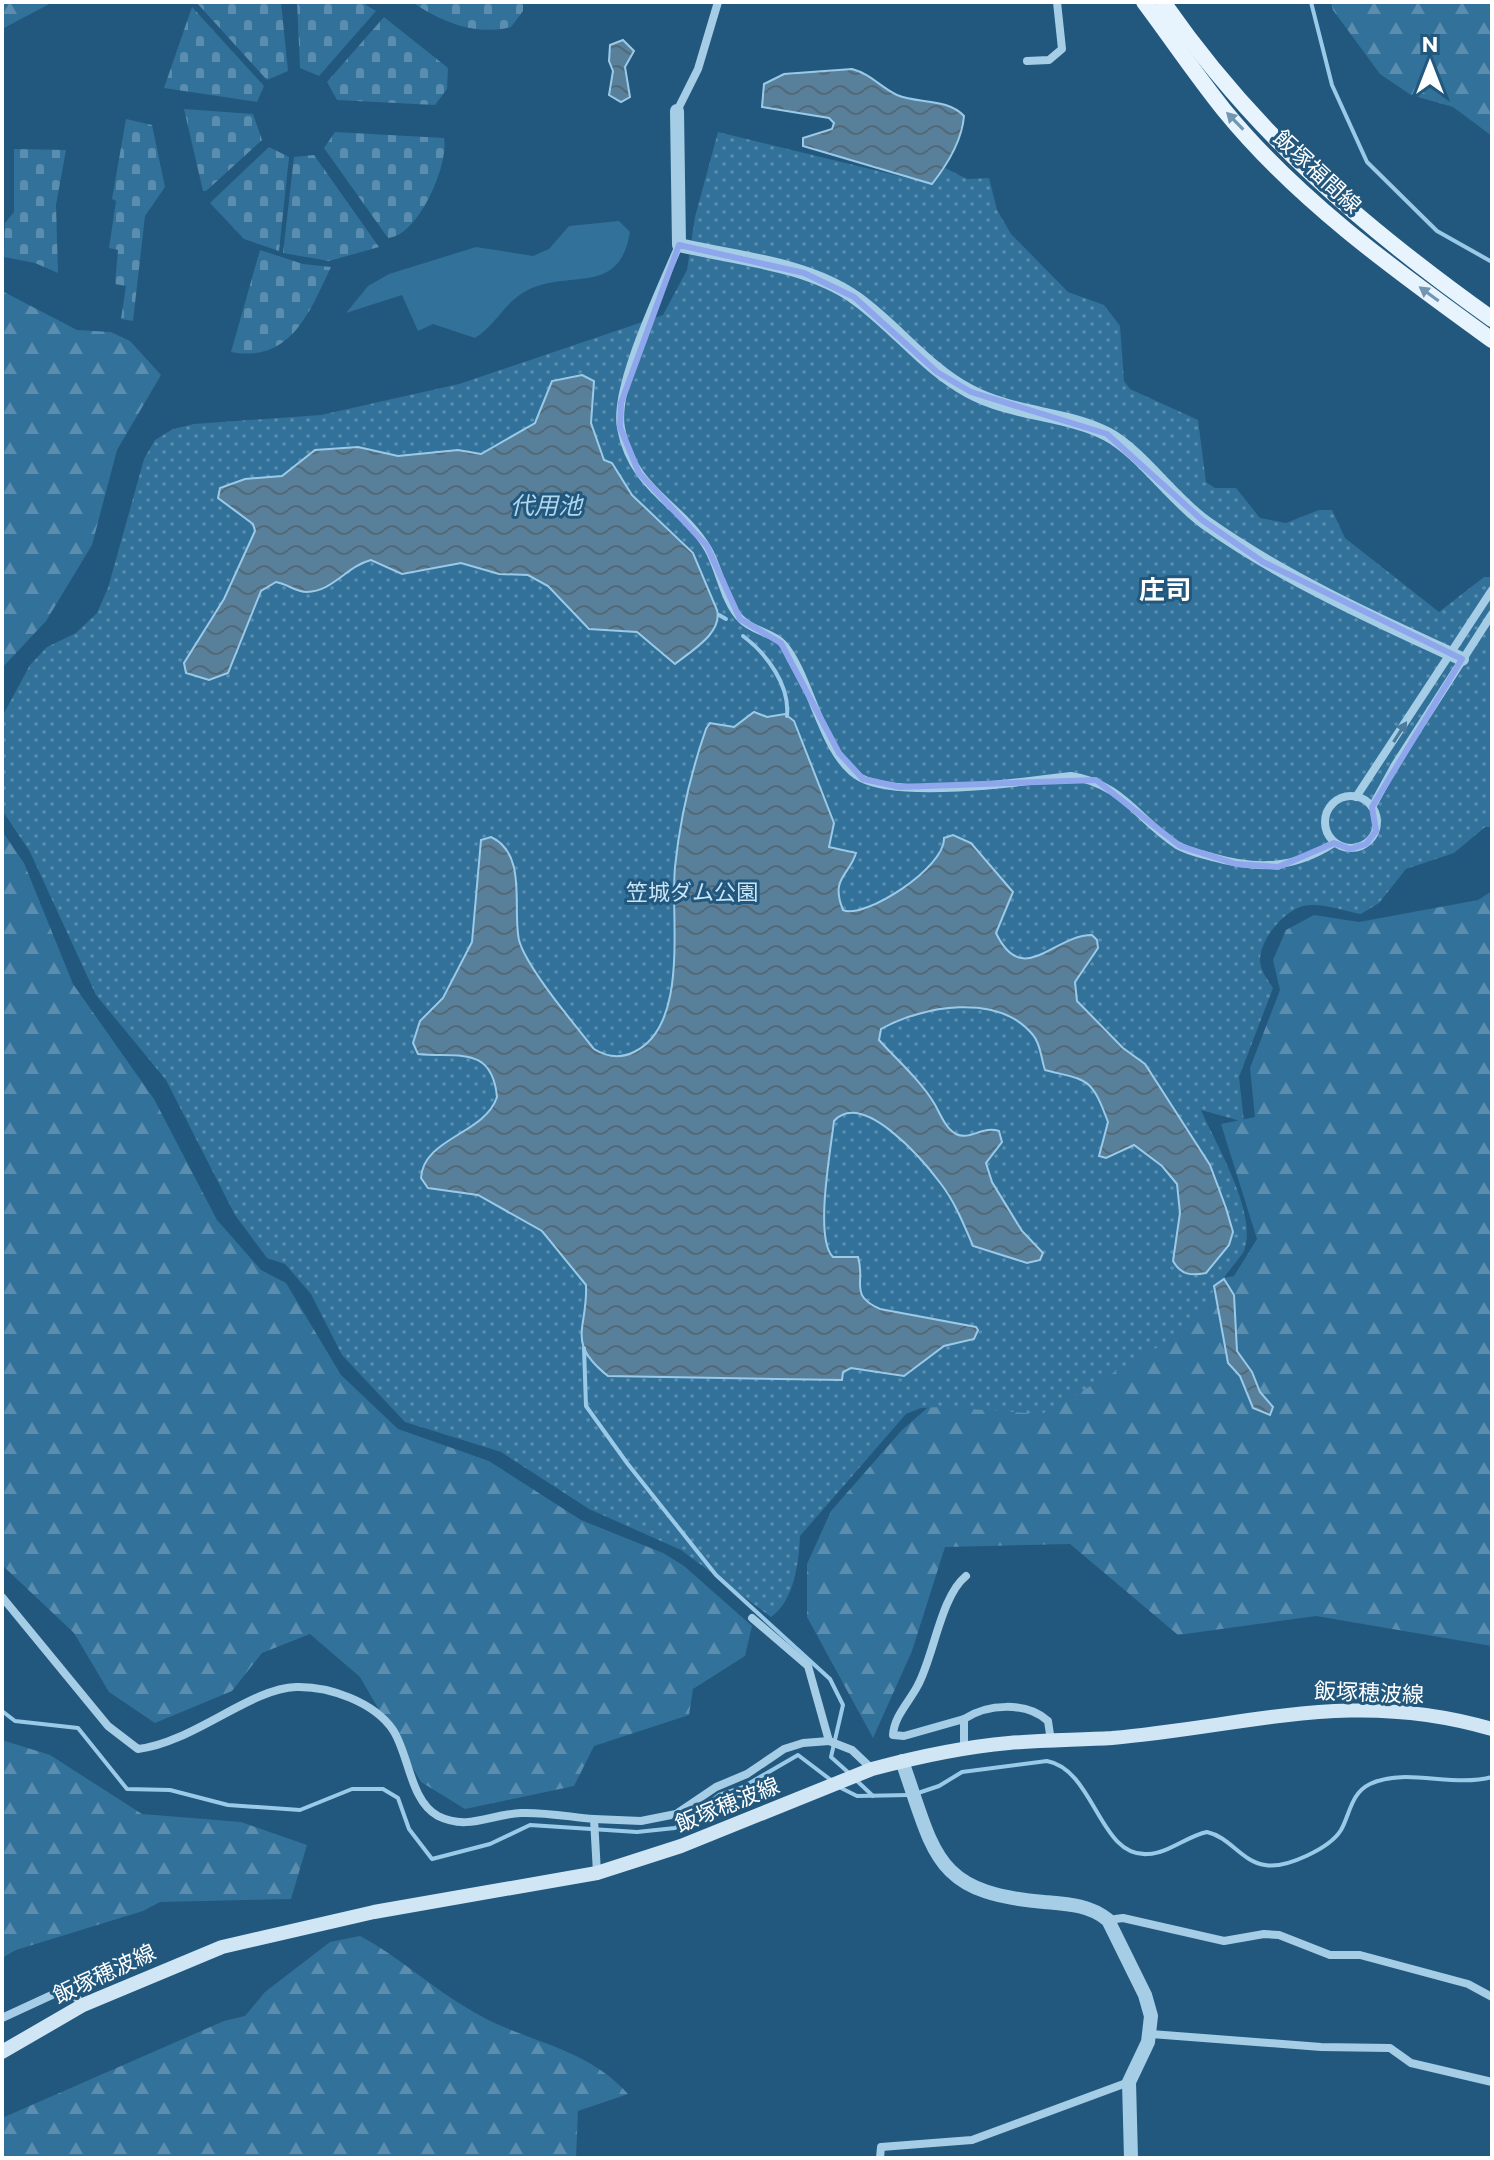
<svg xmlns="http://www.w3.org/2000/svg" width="1494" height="2160" font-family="Commissioner,'Noto Sans JP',sans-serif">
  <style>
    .green { fill: #32719a }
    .forest { fill: url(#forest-firs) }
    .cemetery { fill: url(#cemetery-stones) }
    .park { fill: url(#park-dots) }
    .water { fill: url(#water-waves); stroke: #9acae8; stroke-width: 2 }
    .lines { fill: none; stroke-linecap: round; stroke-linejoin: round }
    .stream { stroke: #9acae8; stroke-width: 4 }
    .minor { stroke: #a6cde6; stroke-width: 8 }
    .tertiary { stroke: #a6cde6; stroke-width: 14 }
    .secondary { stroke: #d0e6f5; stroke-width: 14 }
    .primary { stroke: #e7f3fd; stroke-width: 16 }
    .oneway { fill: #7196b1 }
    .oneway2 { fill: #4a7b9d }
    .marked { fill: none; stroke: #8ea6ec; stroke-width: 6; stroke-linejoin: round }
    .labels { text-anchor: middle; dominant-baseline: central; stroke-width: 6; stroke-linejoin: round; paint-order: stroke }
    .street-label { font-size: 22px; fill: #fff; stroke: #22587e }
    .park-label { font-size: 22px; fill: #c9e4f5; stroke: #22587e }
    .water-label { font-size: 24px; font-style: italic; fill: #b1d7ee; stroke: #22587e }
    .quarter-label { font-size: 26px; font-weight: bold; fill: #fff; stroke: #22587e }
  </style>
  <defs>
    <pattern id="forest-firs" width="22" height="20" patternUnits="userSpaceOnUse" patternTransform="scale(2)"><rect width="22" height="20" fill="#32719a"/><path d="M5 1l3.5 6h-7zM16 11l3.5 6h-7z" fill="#5b8dae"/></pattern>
    <pattern id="cemetery-stones" width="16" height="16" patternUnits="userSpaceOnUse" patternTransform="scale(2)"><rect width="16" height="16" fill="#32719a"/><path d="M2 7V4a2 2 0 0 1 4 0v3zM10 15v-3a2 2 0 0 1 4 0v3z" fill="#5b8dae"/></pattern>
    <pattern id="park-dots" width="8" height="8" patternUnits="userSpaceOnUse" patternTransform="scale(2)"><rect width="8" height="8" fill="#32719a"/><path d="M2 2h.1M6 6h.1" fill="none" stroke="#5b8dae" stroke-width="1.8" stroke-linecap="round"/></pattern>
    <pattern id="water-waves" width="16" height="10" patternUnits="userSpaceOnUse" patternTransform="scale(2)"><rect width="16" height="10" fill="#58809b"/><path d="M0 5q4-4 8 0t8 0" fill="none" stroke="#536977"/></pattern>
  </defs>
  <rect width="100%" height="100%" fill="#22587e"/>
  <path class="green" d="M 619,221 L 630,232 C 619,298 569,268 526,291 C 504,303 495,326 475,338 L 433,324 L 418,331 L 402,295 L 346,313 L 368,286 L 389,274 L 476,247 L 533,256 L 549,249 L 569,226 Z"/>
  <g class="forest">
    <path d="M 2,2 L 53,2 L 2,29 Z"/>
    <path d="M 1331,2 L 1492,2 L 1492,136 L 1453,107 L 1411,95 L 1380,74 L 1333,10 Z"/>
    <path d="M 2,291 L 77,330 L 111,332 L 130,341 L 161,375 L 117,450 L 92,545 L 46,621 L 2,668 Z"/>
    <path d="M 2,831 L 24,863 L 73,984 L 154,1099 L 217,1220 L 261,1270 L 286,1283 L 341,1375 L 398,1429 L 489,1461 L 581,1520 L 663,1553 L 684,1566 L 752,1626 L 745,1656 L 693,1689 L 689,1715 L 594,1746 L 574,1786 L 465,1809 L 421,1782 L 360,1677 L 310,1634 L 262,1653 L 232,1691 L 155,1723 L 109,1692 L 74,1633 L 2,1565 Z"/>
    <path d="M 1492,891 L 1492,1646 L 1316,1616 L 1178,1635 L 1070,1544 L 945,1547 L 912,1651 L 873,1738 L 807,1617 L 807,1564 L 831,1511 L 902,1430 L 1009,1337 L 1182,1285 L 1234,1276 L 1257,1239 L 1221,1124 L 1255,1117 L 1250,1068 L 1280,990 L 1273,960 L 1286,930 L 1314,915 L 1359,922 L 1478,900 Z"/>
    <path d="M 2,1740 L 50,1755 L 142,1814 L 241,1822 L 307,1845 L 291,1899 L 160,1902 L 143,1911 L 16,1950 L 2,1958 Z"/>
    <path d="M 360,1936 C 400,1957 433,1989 472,2011 C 525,2043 584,2045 628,2094 L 578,2111 L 576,2158 L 2,2158 L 2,2118 L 224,2021 L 245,2016 L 265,1992 L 330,1942 Z"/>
  </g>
  <g class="cemetery">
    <path d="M 281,2 L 288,71 L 267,80 L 197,3 Z"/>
    <path d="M 297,2 L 361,2 L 376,11 L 319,76 L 300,68 Z"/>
    <path d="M 412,2 L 523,2 L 523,11 L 511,27 C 474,36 442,22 412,2 Z"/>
    <path d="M 192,7 L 264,86 L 257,102 L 164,88 Z"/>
    <path d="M 384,17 L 448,68 L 447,89 L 435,105 L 337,100 L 327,82 Z"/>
    <path d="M 184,109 L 253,114 L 262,140 L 206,191 L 203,191 Z"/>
    <path d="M 126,119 L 152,125 L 165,187 L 145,216 L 133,321 L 121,319 L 126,286 L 115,284 L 118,250 L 109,248 L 116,201 L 112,199 Z"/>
    <path d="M 335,132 L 444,138 C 449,165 418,236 388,238 L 324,148 Z"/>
    <path d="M 269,147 L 289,157 L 279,251 L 244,239 L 210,203 Z"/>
    <path d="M 14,149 L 66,150 L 56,205 L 58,273 L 35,263 L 4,257 L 5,223 L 14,212 Z"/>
    <path d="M 314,155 L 379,247 L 329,261 L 283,253 L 294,157 Z"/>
    <path d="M 260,250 L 303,264 L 331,267 C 309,313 291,363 231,352 Z"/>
  </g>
  <path class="park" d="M 718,132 L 932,184 L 945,168 L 967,179 L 989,178 L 997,210 L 1011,234 L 1068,292 L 1104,305 L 1120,326 L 1124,381 L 1130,389 L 1198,420 L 1206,482 L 1215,488 L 1236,488 L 1260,518 L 1286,523 L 1319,510 L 1332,510 L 1345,538 L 1439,612 L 1484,577 L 1492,577 L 1492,827 L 1485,827 L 1454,853 L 1406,869 L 1379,903 L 1361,914 C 1343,911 1321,902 1303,906 C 1284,911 1261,938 1260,959 C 1260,970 1267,979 1273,988 L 1239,1077 L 1244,1122 L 1201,1110 C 1216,1145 1260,1217 1243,1253 L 1179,1335 L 1042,1414 L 940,1407 L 921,1408 L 906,1414 L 800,1536 C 799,1563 794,1601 771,1617 L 681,1550 L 589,1509 L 501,1452 L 405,1422 L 342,1355 L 311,1294 L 285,1264 L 267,1258 L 235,1215 L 166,1080 L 96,995 L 30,852 L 2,810 L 2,717 L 30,665 L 47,647 L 76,633 L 97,613 L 108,588 L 144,459 L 155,440 L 173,429 L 194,424 L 321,415 L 459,384 L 663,315 L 687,270 L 695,217 Z"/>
  <g class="water">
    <path d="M 623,40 L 634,51 L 625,67 L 630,97 L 621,102 L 609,95 L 613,71 L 609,61 L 610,45 Z"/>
    <path d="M 852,69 C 871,74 880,87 897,95 C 919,104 947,98 964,116 C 962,140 947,165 932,184 L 803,146 L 803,138 L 832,129 L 834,123 L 829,118 L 762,107 L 764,84 L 784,74 Z"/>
    <path d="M 582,375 L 594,381 L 591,423 L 604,460 L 612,463 L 632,495 L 693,553 L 717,610 C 723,633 691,651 675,664 L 637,632 L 589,629 L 548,586 L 528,575 L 499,574 L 461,563 L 402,574 L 371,560 C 347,566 332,592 307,592 C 295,592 288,584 276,582 L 261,591 L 228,673 L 209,680 L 186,673 L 184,663 L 224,599 L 255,531 L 253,524 L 218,498 L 220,488 L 245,479 L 282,476 L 315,450 L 358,447 L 398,456 L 458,450 L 481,454 L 535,423 L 552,381 Z"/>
    <path d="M 754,712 L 767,717 L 785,714 L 794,721 L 834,823 L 829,847 L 856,853 C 849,876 830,878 843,910 C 864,920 946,867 944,838 L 953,835 L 971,843 L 1013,892 L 996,933 C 1023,989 1053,935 1092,935 L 1097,940 L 1098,948 L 1075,982 L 1077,1001 L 1123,1048 L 1145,1064 L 1210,1165 L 1226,1208 L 1233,1232 L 1229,1245 L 1206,1273 C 1191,1276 1181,1275 1173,1261 L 1180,1213 L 1177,1184 L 1162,1166 L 1134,1145 L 1106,1158 L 1099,1156 L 1108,1122 C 1091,1076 1088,1081 1045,1070 C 1041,1059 1041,1044 1033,1035 C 998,992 922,1006 881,1029 L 879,1040 C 897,1060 920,1080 934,1103 C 940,1113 945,1128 956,1134 C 970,1141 983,1125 999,1131 L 1002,1142 L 986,1163 L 992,1182 L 1022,1231 L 1043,1253 L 1040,1260 L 1027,1263 L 973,1246 C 964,1225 955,1202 941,1184 C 924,1161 863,1089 834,1121 C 831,1148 814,1239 833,1257 L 858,1257 C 866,1282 848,1295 880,1309 L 976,1327 L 978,1330 L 974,1339 L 944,1346 L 904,1376 L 851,1368 L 843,1372 L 842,1380 L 608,1376 C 565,1342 588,1329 586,1285 L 542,1231 L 478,1195 L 428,1188 L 421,1178 C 423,1138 485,1134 497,1097 C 492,1045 458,1058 418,1054 L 413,1043 L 420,1021 L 443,998 L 472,942 L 481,840 L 491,837 C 528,854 512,909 519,940 C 526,967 575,1025 594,1049 C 607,1057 620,1059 634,1052 C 690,1025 670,918 675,867 C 680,818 690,775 706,729 L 710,723 L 734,727 Z"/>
    <path d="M 1224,1279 L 1234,1295 L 1237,1351 L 1252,1372 L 1260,1392 L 1273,1407 L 1270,1415 L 1253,1408 L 1240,1376 L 1228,1363 L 1214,1286 Z"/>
  </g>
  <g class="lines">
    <g class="stream">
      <path d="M 1311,2 L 1332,85 L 1367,162 L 1437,231 L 1492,262"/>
      <path d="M 719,615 L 726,619"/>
      <path d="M 743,636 C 767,654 790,685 787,716"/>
      <path d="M 584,1348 L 586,1406 L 627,1463 L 716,1575 L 830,1679 L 843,1705 L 831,1757 L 850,1774"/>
      <path d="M 2,1711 L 15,1721 L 78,1728 L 127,1789 L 170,1790 L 228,1805 L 300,1810 L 352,1789 L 383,1789 L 398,1798 L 409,1829 L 432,1859 L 490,1844 L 530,1825 L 637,1832 L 675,1828 L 719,1795 L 741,1788 L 798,1755 L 831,1780"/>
      <path d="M 856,1780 L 873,1796"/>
      <path d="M 837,1786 L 857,1796 L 909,1795"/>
      <path d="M 918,1793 L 939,1786 L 962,1772 L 1047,1761 C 1095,1770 1099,1858 1148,1854 C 1169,1853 1187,1836 1207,1832 C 1230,1837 1242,1862 1265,1865 C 1286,1869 1330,1848 1341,1830 C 1350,1814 1351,1793 1370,1784 C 1406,1767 1452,1788 1492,1777"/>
    </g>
    <g class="minor">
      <path d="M 1027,61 L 1049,60 L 1062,49 L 1057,2"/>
      <path d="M 677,111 L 698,69 L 718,2"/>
      <path d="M 679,245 C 662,287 613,386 621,428 C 632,490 681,503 708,549 C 720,570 724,602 741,619 C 752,631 772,632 783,644 C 811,675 822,758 861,778 C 901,799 1024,782 1071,776 C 1123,784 1137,819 1177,845 C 1187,851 1200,854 1212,857 C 1257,870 1294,869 1334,843"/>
      <circle cx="1351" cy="822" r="26"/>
      <path d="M 1356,797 L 1492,590"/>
      <path d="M 1372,807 L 1395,765 L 1492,614"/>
      <path d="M 2,1597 L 108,1726 L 138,1749 C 192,1743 251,1688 296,1687 C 329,1686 374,1702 393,1730 C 409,1754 410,1801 438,1816 C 468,1831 491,1814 521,1813 C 545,1812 570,1817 594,1819 L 597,1873"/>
      <path d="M 752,1618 L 808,1666 L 829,1741 L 852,1750 L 872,1769"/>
      <path d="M 964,1719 L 904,1736 L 893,1735 C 894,1716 910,1701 918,1685 C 934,1655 941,1596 966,1576"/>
      <path d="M 964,1749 L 964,1719 C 987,1704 1026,1701 1048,1721 L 1051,1741"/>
      <path d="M 594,1819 L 641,1821 L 676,1814 L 716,1787 L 747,1774 L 784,1749 L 803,1743 L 829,1741"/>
      <path d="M 1108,1920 L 1123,1918 L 1224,1941 L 1264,1934 L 1279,1935 L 1330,1955 L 1360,1955 L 1468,1984 L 1492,1997"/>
      <path d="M 2,2018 L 54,1994 L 70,1991 L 83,2005"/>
      <path d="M 1151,2034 L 1321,2047 L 1390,2048 L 1411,2063 L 1492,2082"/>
      <path d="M 880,2158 L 881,2147 L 972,2140 L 1129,2082"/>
    </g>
    <g class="tertiary">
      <path d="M 677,111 L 679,245 C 736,258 809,264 857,299 C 897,328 926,368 969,391 C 1013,415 1067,413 1107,434 C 1141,452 1172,499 1206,523 C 1284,578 1374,619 1462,659"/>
      <path d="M 902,1761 C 935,1854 933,1893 1044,1902 C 1068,1904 1090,1905 1108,1920 L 1145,1995 L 1151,2016 L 1148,2042 L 1129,2082 L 1131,2158"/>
    </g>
    <path class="secondary" d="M 2,2052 L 83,2005 L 222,1947 L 374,1912 L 597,1873 L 681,1846 L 872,1769 C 917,1757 963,1747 1009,1743 C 1043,1740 1078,1740 1112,1738 C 1250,1726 1351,1688 1492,1729"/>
    <g class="primary">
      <path d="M 1144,2 C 1171,38 1196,75 1224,110 C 1298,201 1398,272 1492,340"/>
      <path d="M 1163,2 C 1255,135 1362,226 1492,319"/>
    </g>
  </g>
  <defs><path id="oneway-solid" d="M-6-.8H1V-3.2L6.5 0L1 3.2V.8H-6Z" transform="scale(2)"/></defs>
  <g class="oneway">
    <use href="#oneway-solid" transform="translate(1235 121) rotate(-134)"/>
    <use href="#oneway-solid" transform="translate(1429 294) rotate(-144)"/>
  </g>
  <use class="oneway2" href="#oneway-solid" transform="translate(1400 732) rotate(-57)"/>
  <path class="marked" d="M 679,245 L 804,273 L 854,297 L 937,372 L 971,392 L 1107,434 L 1202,520 L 1263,562 L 1462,659 L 1372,807 L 1376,831 L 1366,844 L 1350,849 L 1334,843 L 1278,867 L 1236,864 L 1180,846 L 1096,780 L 900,787 L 863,779 L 839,753 L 781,643 L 740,619 L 707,546 L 639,473 L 620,427 L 621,403 Z"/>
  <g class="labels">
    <g class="street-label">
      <text transform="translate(1318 171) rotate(43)">飯塚福間線</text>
      <text transform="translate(1369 1692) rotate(2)">飯塚穂波線</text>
      <text transform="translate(727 1804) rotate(-22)">飯塚穂波線</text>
      <text transform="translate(104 1973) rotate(-25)">飯塚穂波線</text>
    </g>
    <g class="park-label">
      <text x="692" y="891">笠城ダム公園</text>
    </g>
    <g class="water-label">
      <text x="546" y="504">代用池</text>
    </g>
    <g class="quarter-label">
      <text x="1165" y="588">庄司</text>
    </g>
  </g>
  <rect width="1494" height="2160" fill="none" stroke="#ffffff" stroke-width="8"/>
  <g transform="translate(1430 64)" stroke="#22587e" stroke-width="6" paint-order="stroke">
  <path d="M0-6L14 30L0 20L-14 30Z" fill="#ffffff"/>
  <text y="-12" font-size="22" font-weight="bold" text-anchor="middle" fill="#ffffff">N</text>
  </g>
</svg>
